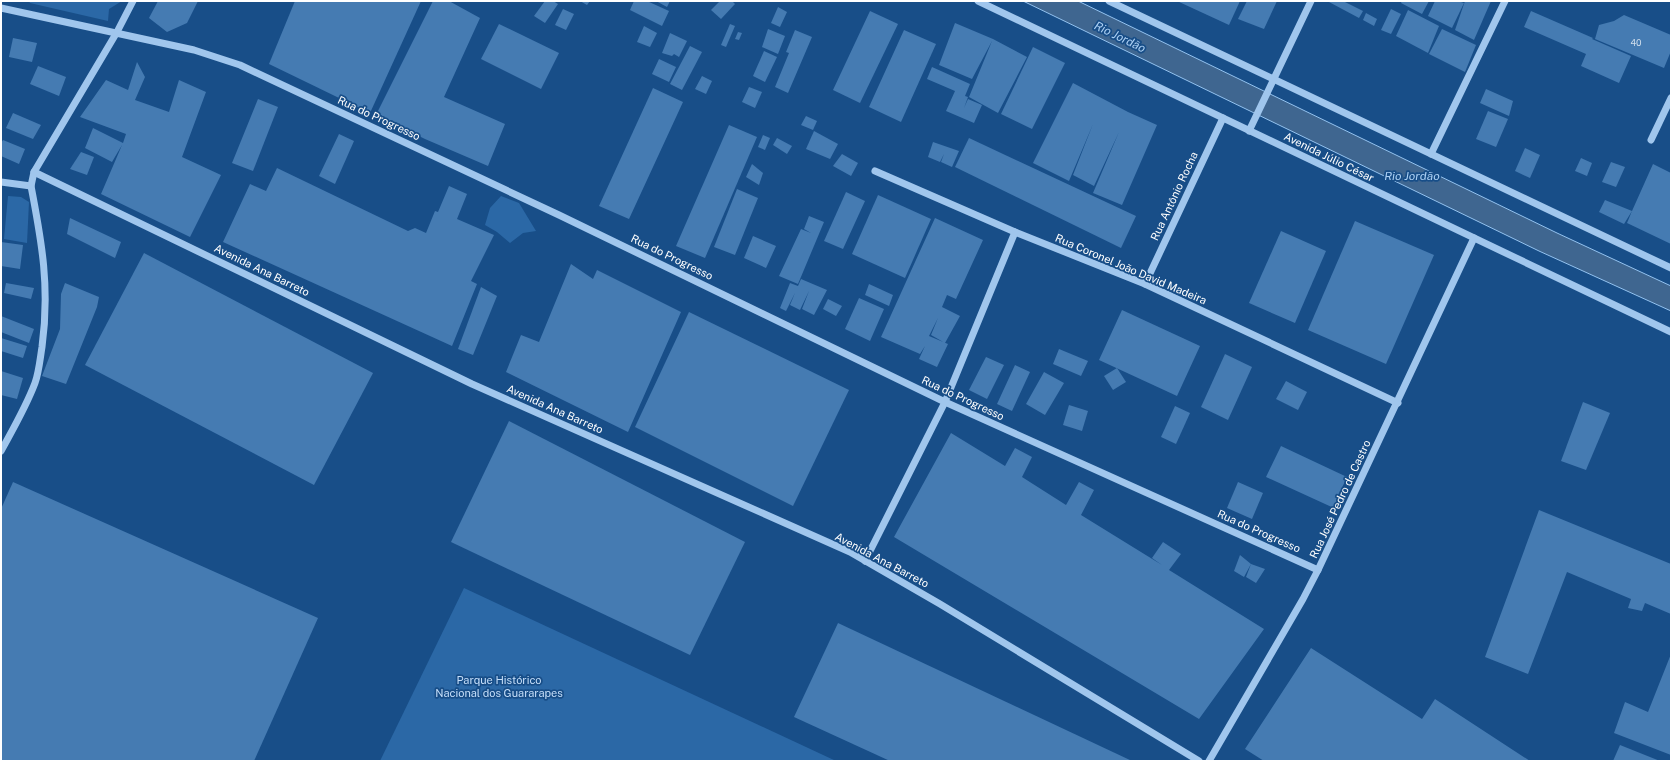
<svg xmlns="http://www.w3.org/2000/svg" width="1672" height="762" font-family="'Public Sans',sans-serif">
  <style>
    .green { fill: #2b68a6 }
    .water { fill: #3f6690; stroke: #93c2ef }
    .building { fill: #457bb2 }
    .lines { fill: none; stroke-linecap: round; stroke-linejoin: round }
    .minor { stroke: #a0c6ed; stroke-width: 7 }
    .labels { text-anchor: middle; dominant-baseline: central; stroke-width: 3.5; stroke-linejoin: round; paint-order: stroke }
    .number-label { font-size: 9px; fill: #d0deec }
    .street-label { font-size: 11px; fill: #fff; stroke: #184e88 }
    .park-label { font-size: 11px; fill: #c6dffa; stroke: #184e88 }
    .water-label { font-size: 12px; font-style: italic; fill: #acd0f4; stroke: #184e88 }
  </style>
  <rect width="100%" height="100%" fill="#184e88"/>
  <g class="green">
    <path d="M 29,1 L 122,1 L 109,9 L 108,21 L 30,3 Z"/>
    <path d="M 8,196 L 21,197 L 29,202 L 27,243 L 4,239 Z"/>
    <path d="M 501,196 L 519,203 L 536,231 L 523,233 L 510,243 L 497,232 L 485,225 L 490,208 Z"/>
    <path d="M 464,588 L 836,761 L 380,761 Z"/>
  </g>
  <path class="water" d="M 1023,1 L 1078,1 L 1557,233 L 1671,286 L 1671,311 L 1539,251 Z"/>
  <g class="building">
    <path d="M 158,1 L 198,1 L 187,23 L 167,32 L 149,18 Z"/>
    <path d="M 295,1 L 421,1 L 370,113 L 269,64 Z"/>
    <path d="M 433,1 L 449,1 L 480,18 L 444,97 L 505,124 L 488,166 L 425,139 L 376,115 Z"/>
    <path d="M 545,1 L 553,1 L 558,4 L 545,23 L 534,16 Z"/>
    <path d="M 580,1 L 590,1 L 587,5 Z"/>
    <path d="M 634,1 L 647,1 L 669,11 L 662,26 L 630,10 Z"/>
    <path d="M 656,1 L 670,1 L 667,7 Z"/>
    <path d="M 720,1 L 732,1 L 735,4 L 721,19 L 711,10 Z"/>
    <path d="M 1177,1 L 1240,1 L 1229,25 Z"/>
    <path d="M 1247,1 L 1277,1 L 1264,29 L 1238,19 Z"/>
    <path d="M 1330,1 L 1343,1 L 1363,11 L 1359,18 L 1329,2 Z"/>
    <path d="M 1402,1 L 1429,1 L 1422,14 L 1401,3 Z"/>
    <path d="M 1435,1 L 1458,1 L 1464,3 L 1452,28 L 1428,16 Z"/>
    <path d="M 1465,1 L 1491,1 L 1474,40 L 1455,30 Z"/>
    <path d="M 778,7 L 787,12 L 780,27 L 771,23 Z"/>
    <path d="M 563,9 L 574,14 L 566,30 L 555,25 Z"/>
    <path d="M 1391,9 L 1401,14 L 1391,34 L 1381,30 Z"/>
    <path d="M 1408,10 L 1439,26 L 1428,53 L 1396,36 Z"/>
    <path d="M 870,11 L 898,24 L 860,103 L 833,90 Z"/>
    <path d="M 1531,11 L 1593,38 L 1592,39 L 1631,56 L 1619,83 L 1581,66 L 1586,54 L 1524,27 Z"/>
    <path d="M 1366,13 L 1377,19 L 1374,26 L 1363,20 Z"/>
    <path d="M 1624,15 L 1671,35 L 1671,51 L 1664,68 L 1595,39 L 1599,25 L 1614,21 Z"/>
    <path d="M 955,23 L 993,39 L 1027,57 L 998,113 L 969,97 L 992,41 L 972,79 L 939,65 Z"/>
    <path d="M 499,24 L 559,53 L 541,89 L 481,59 Z"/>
    <path d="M 730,24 L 735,26 L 726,47 L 721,45 Z"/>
    <path d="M 644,26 L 657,33 L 650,47 L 637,42 Z"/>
    <path d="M 768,29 L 785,36 L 778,54 L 762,47 Z"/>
    <path d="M 1442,29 L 1476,45 L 1465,72 L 1429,54 Z"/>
    <path d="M 795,30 L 812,37 L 788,93 L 775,87 L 789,53 L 786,52 Z"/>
    <path d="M 904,30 L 936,44 L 901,122 L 869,107 Z"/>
    <path d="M 738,32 L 742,33 L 739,40 L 735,39 Z"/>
    <path d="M 670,33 L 687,41 L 679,57 L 674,54 L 672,56 L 662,53 Z"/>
    <path d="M 13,38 L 37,43 L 32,62 L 9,57 Z"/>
    <path d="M 690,46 L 702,52 L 682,90 L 670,84 Z"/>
    <path d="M 1033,47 L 1065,63 L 1032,129 L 1001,114 Z"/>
    <path d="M 764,51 L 777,57 L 765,82 L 753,76 Z"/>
    <path d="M 659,59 L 676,67 L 669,82 L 652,74 Z"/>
    <path d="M 137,62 L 145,77 L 135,100 L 169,112 L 179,80 L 206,92 L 182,157 L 221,175 L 190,237 L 101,194 L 122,145 L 112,162 L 85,148 L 93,128 L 123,143 L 126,134 L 80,117 L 106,80 L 128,90 Z"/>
    <path d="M 38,66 L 66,77 L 59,96 L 30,84 Z"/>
    <path d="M 932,67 L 970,84 L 965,96 L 968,97 L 964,108 L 968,99 L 982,105 L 974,123 L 946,111 L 955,91 L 927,79 Z"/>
    <path d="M 702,76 L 712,81 L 706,94 L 695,89 Z"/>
    <path d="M 1073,83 L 1128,112 L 1157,125 L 1122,205 L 1093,193 L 1119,132 L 1094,186 L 1073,175 L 1093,124 L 1069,181 L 1033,163 Z"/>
    <path d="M 749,87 L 762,92 L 755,108 L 742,102 Z"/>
    <path d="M 653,88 L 683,102 L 629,219 L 599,206 Z"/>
    <path d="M 1486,89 L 1513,101 L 1509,116 L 1480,103 Z"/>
    <path d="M 258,99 L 278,107 L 253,171 L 232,163 Z"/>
    <path d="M 1488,111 L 1508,119 L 1496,147 L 1476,139 Z"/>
    <path d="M 13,113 L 41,125 L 33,139 L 6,128 Z"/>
    <path d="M 806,116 L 817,121 L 813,130 L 801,125 Z"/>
    <path d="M 729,125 L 757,137 L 705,258 L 676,246 Z"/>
    <path d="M 814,131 L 838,144 L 830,159 L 806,149 Z"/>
    <path d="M 339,134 L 354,141 L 335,184 L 319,176 Z"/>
    <path d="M 763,135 L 770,138 L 765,150 L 758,147 Z"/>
    <path d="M 777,138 L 792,146 L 787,154 L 773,145 Z"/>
    <path d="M 969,138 L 1136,216 L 1121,248 L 955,167 Z"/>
    <path d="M 3,140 L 25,149 L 19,164 L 1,156 L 1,143 Z"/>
    <path d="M 933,142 L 959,151 L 952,167 L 941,162 L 944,154 L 940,162 L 928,157 Z"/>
    <path d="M 1525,148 L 1540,155 L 1530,178 L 1515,171 Z"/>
    <path d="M 81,152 L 94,157 L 87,175 L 70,169 Z"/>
    <path d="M 842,154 L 858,163 L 851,176 L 833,166 Z"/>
    <path d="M 1581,158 L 1592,163 L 1587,176 L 1575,171 Z"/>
    <path d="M 1611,162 L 1625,167 L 1616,187 L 1602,182 Z"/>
    <path d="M 752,164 L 763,173 L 759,185 L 746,177 Z"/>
    <path d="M 1653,164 L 1671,173 L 1671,244 L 1627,223 L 1632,211 L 1624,224 L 1599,212 L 1605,200 L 1632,211 Z"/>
    <path d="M 277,168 L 408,231 L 415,228 L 426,233 L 435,211 L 438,212 L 449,186 L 467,194 L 457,219 L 494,235 L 471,281 L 477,284 L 452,346 L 223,242 L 250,184 L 266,191 Z"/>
    <path d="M 737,189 L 758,198 L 735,255 L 714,247 Z"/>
    <path d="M 846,192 L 865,201 L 843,249 L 824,241 Z"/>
    <path d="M 878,195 L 931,219 L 905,278 L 852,254 Z"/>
    <path d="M 809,216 L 824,222 L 798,284 L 779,276 L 801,229 L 811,233 L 804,229 Z"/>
    <path d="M 70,218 L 121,242 L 115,258 L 67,234 Z"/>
    <path d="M 935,218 L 983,240 L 956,299 L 947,295 L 942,307 L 960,316 L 945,343 L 931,335 L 938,318 L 929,336 L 948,344 L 937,367 L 919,359 L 925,346 L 920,354 L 881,337 Z"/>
    <path d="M 1355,221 L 1434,255 L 1386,364 L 1308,330 Z"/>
    <path d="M 1281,231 L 1326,251 L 1295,323 L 1249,303 Z"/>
    <path d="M 753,236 L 776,246 L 766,268 L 744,258 Z"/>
    <path d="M 1,242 L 23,245 L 20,269 L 1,266 Z"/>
    <path d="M 144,253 L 373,373 L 314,485 L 85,365 Z"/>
    <path d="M 571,264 L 593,279 L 597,270 L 681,312 L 628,432 L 506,372 L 521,335 L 539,342 Z"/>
    <path d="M 801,279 L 827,290 L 814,315 L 802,309 L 809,291 L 800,310 L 790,305 L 795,293 L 786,311 L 780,308 L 790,283 L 798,286 Z"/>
    <path d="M 6,283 L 34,288 L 31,299 L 4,293 Z"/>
    <path d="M 65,283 L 99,297 L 97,307 L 66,384 L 42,376 L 60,329 L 61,294 Z"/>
    <path d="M 869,284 L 893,295 L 889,306 L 865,295 Z"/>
    <path d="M 481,287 L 497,296 L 473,355 L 458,349 Z"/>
    <path d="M 859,298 L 884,309 L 870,341 L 845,329 Z"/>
    <path d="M 828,299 L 842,306 L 836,316 L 823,309 Z"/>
    <path d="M 1122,310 L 1200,346 L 1177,396 L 1099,360 Z"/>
    <path d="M 689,312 L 849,390 L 793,506 L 635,427 Z"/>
    <path d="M 1,316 L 34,329 L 29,343 L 1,332 Z"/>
    <path d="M 1,338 L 27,346 L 23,358 L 1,351 Z"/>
    <path d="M 1059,349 L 1088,361 L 1081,376 L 1053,364 Z"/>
    <path d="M 1225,354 L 1252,367 L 1228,420 L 1201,407 Z"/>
    <path d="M 986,357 L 1004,365 L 987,399 L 969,390 Z"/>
    <path d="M 1015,365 L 1030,372 L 1012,411 L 997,404 Z"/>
    <path d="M 1117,368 L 1126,382 L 1113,390 L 1104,376 Z"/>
    <path d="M 1,371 L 23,378 L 17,399 L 1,395 Z"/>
    <path d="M 1044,372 L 1064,383 L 1045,415 L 1026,404 Z"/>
    <path d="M 1286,381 L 1307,392 L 1298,410 L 1276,399 Z"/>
    <path d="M 1583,402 L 1610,413 L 1586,470 L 1561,461 Z"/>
    <path d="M 1069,405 L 1088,411 L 1082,431 L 1063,425 Z"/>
    <path d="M 1175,406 L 1190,413 L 1176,444 L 1161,437 Z"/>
    <path d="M 509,421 L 745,542 L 690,655 L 451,542 Z"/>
    <path d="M 951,433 L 1005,466 L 1015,448 L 1032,457 L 1022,477 L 1066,505 L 1079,482 L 1094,490 L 1081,515 L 1162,565 L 1152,558 L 1163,542 L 1181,554 L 1169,570 L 1264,629 L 1199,719 L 894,537 Z"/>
    <path d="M 1281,446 L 1347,477 L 1340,492 L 1336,509 L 1266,477 Z"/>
    <path d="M 13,482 L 318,618 L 254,761 L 1,761 L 1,509 Z"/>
    <path d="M 1238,482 L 1263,493 L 1252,519 L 1227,508 Z"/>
    <path d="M 1539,510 L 1671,564 L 1671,614 L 1645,603 L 1642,611 L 1628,608 L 1631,599 L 1567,572 L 1528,674 L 1485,657 Z"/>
    <path d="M 1240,555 L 1251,564 L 1265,569 L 1256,583 L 1246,577 L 1251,564 L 1244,577 L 1234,571 Z"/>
    <path d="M 838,623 L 1132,761 L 890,761 L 794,717 Z"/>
    <path d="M 1311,648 L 1422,719 L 1435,699 L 1530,761 L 1264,761 L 1245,749 Z"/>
    <path d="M 1671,654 L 1671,755 L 1614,733 L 1625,702 L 1648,712 Z"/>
    <path d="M 1620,745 L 1660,761 L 1613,761 Z"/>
  </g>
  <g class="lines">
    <g class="minor">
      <path d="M 978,1 L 1671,332"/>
      <path d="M 1109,1 L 1671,268"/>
      <path d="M 1,8 L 194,50 L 240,65 L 559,215 L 945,402 L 1318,570"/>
      <path d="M 1249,131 L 1311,1"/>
      <path d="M 1651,140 L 1671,98"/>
      <path d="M 1431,154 L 1505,1"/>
      <path d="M 875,171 L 1015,232 L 1145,284 L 1398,403"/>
      <path d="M 34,172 L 472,384 L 850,552 L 940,604 L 1199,761"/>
      <path d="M 1,182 L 31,186"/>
      <path d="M 1145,284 L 1223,118"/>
      <path d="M 1,451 C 13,429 26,407 35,383 C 39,372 40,359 42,347 C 50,288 42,243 31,186 L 34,172 L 117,32 L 133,1"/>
      <path d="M 865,561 L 945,402 L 1015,232"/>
      <path d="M 1209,761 L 1303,599 L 1318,570 L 1474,238"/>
    </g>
  </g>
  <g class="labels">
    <g class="number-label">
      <text x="1636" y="42">40</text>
    </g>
    <g class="street-label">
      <text transform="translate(379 118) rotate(25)">Rua do Progresso</text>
      <text transform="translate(1329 157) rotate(26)">Avenida Júlio César</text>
      <text transform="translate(1174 196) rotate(-65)">Rua Antônio Rocha</text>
      <text transform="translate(672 257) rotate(26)">Rua do Progresso</text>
      <text transform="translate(1131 269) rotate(23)">Rua Coronel João David Madeira</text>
      <text transform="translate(262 270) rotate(26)">Avenida Ana Barreto</text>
      <text transform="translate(963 398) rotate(25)">Rua do Progresso</text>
      <text transform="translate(555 409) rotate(24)">Avenida Ana Barreto</text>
      <text transform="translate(1340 499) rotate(-65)">Rua José Pedro de Castro</text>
      <text transform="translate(1259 531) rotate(24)">Rua do Progresso</text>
      <text transform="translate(882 560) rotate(28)">Avenida Ana Barreto</text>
    </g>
    <g class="park-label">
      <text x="499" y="680">Parque Histórico<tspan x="499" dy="13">Nacional dos Guararapes</tspan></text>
    </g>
    <g class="water-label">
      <text transform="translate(1120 37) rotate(26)">Rio Jordão</text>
      <text x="1412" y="176">Rio Jordão</text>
    </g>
  </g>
  <rect width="1672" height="762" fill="none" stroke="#ffffff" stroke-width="4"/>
</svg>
